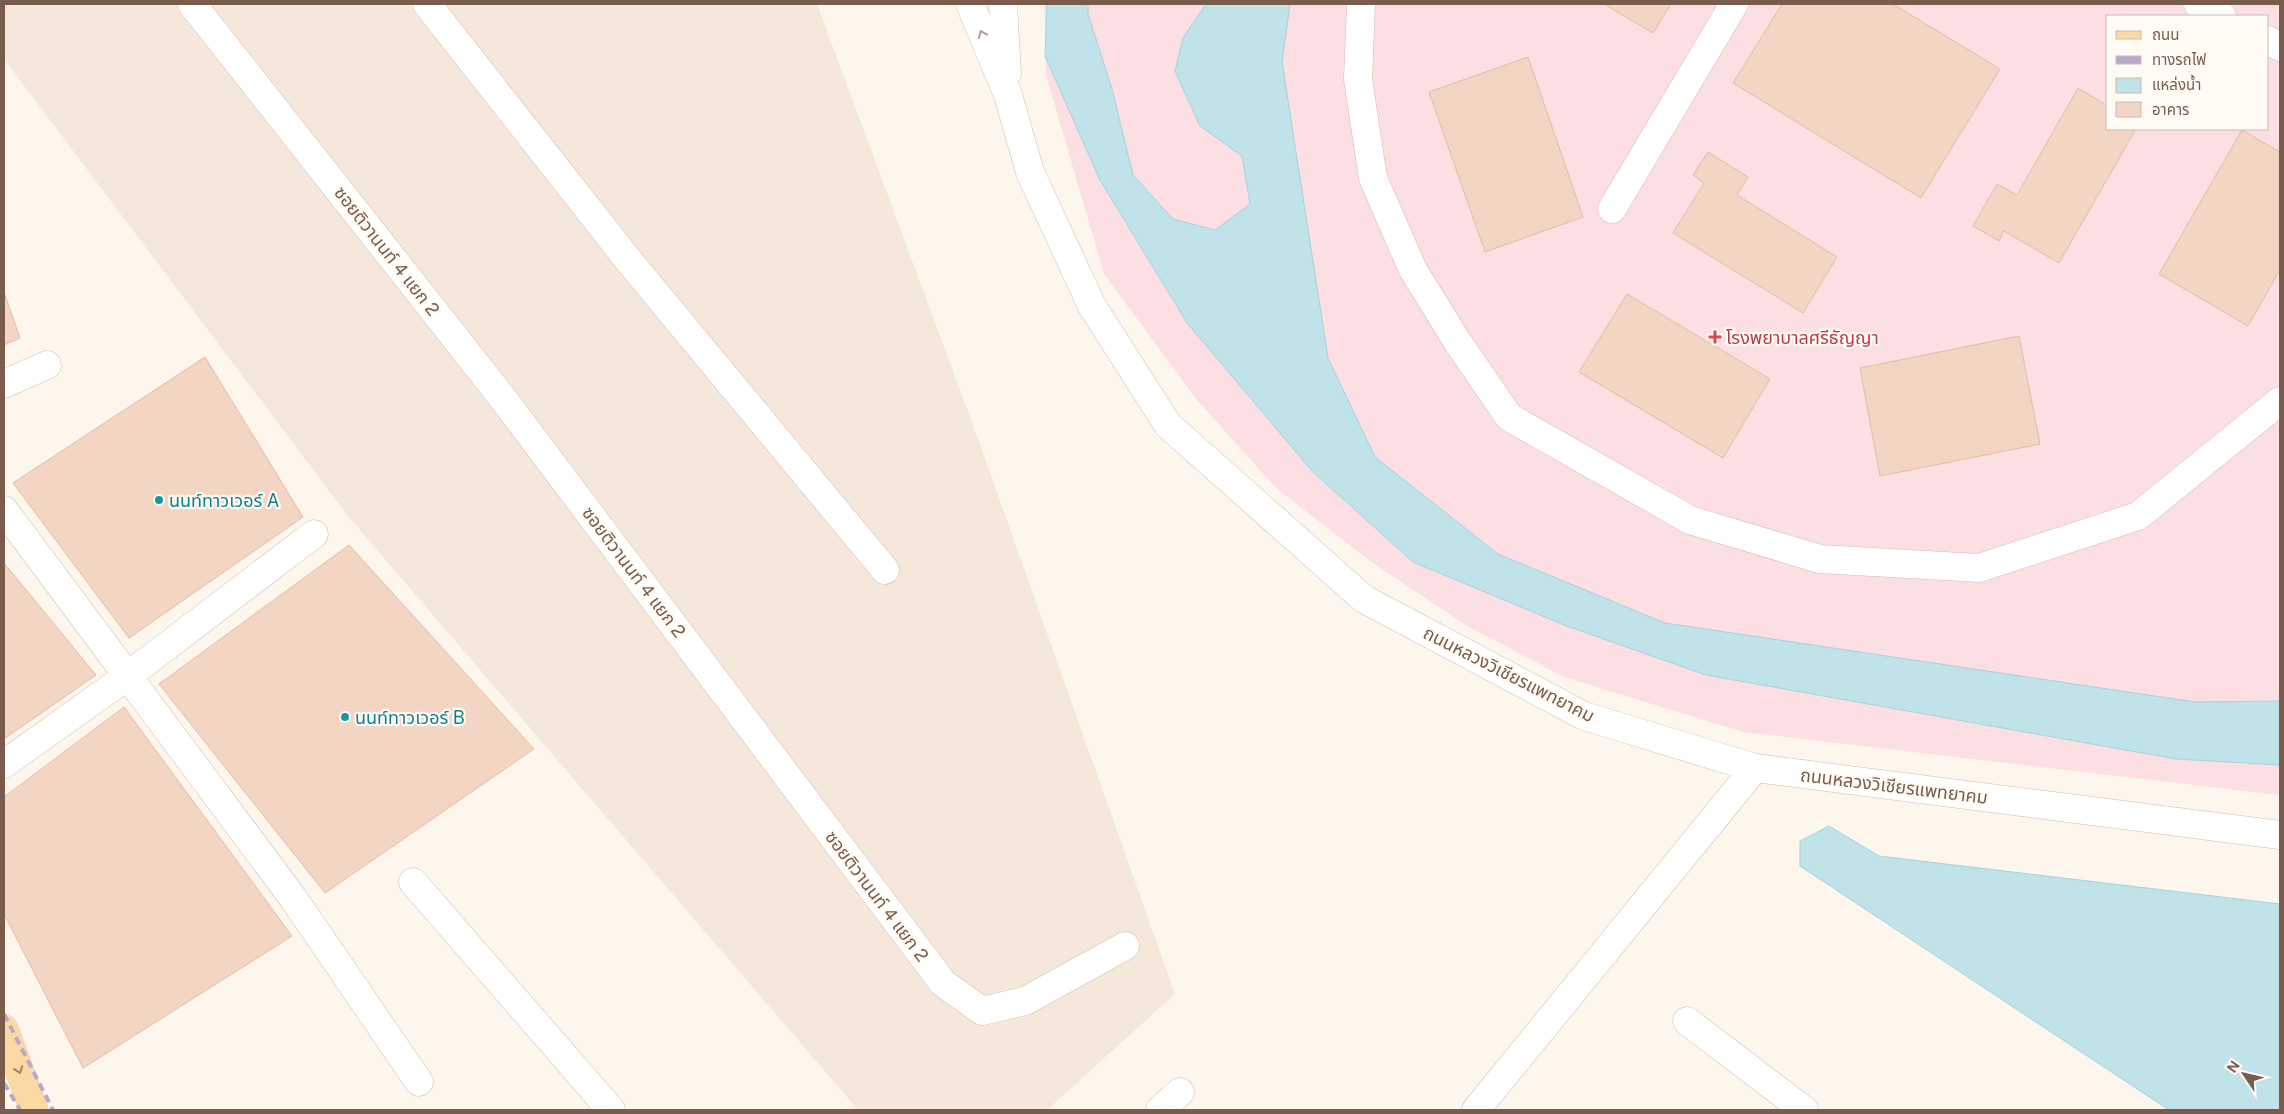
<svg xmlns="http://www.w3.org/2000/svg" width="2284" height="1114" font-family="'Public Sans','Noto Sans Thai',sans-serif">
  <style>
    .residential { fill: #f5e8da }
    .medical { fill: #fbdfe3; fill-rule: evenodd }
    .water { fill: #bfe3e8; stroke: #a5d3da }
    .building { fill: #f3d5c3; stroke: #e6bba3 }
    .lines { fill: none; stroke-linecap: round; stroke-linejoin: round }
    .minor-casing { stroke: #d1beb0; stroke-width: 29 }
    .major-casing { stroke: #dad1cd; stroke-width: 29 }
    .minor { stroke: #fff; stroke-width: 28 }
    .major { stroke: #fbd9a5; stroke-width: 28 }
    .rail { stroke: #b9a8c9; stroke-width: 4; stroke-dasharray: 8 5; stroke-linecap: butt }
    .oneway { stroke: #af9d94 }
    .oneway2 { stroke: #a18267 }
    .health-dot { fill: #e0444e; stroke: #fffaf3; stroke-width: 2 }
    .culture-dot { fill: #0f9aa8; stroke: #fffaf3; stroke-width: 2 }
    .labels { text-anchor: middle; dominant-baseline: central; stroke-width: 4.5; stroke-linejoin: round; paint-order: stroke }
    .street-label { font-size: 18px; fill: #7a5c4d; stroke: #fffaf3 }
    .health-label { font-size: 18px; fill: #be3a42; stroke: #fffaf3; text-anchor: start }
    .culture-label { font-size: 18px; fill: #0d838f; stroke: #fffaf3; text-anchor: start }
  </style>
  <rect width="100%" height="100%" fill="#fdf6ec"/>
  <path class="residential" d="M 4,4 L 817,4 L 976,433 L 1175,994 L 1047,1110 L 858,1110 L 347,515 L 4,59 Z"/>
  <path class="medical" d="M 1044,4 L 2280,4 L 2280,795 L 1743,732 L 1564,677 L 1469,627 L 1370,561 L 1276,488 L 1197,400 L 1104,274 L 1046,75 ZM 2108,16 L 2268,16 L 2268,129 L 2108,129 Z"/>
  <g class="water">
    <path d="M 1047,4 L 1088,4 L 1088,14 L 1112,89 L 1133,175 L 1173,219 L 1215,230 L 1250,204 L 1242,156 L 1200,126 L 1175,71 L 1183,38 L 1206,4 L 1290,4 L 1282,62 L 1328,358 L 1375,457 L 1498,554 L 1665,623 L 2195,702 L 2280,701 L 2280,765 L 2176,759 L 1706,675 L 1564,625 L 1413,562 L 1313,472 L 1187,323 L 1100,180 L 1045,56 Z"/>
    <path d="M 1829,826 L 1879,856 L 2280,904 L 2280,1110 L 2169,1110 L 1800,866 L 1800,841 Z"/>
  </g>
  <g class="building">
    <path d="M 1604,4 L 1671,4 L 1653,33 Z"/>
    <path d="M 1782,4 L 1893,4 L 2000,69 L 1921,198 L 1733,83 Z"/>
    <path d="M 1528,57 L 1583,217 L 1485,252 L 1429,92 Z"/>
    <path d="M 2078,88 L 2108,106 L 2108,129 L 2136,129 L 2059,263 L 2004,231 L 1999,241 L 1973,226 L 1997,184 L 2017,195 Z"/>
    <path d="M 2242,130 L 2280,152 L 2280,270 L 2248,326 L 2159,274 Z"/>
    <path d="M 1708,152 L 1748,177 L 1737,195 L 1837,257 L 1803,313 L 1673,233 L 1704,183 L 1693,175 Z"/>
    <path d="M 4,292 L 20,338 L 4,345 Z"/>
    <path d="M 1627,294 L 1770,379 L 1723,458 L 1579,372 Z"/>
    <path d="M 2019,336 L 2040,444 L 1880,476 L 1860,368 Z"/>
    <path d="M 205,357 L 303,517 L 129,638 L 13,483 Z"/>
    <path d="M 349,545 L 534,749 L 325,893 L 159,684 Z"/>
    <path d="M 4,563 L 96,675 L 4,739 Z"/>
    <path d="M 124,707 L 292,936 L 83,1068 L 4,914 L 4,797 Z"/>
  </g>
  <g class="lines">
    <defs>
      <g id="minor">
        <path d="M 192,4 L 501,396 L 943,983 L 982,1011 L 1025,1001 L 1125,946"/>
        <path d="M 427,4 L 629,261 L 885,570"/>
        <path d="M 970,4 L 1008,95 L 1030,172 L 1092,306 L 1168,425 L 1364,599 L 1584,716 L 1755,768 L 2280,835"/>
        <path d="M 1003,4 L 1007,73"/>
        <path d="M 1361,4 L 1358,79 L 1373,178 L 1413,270 L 1457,341 L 1509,417 L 1690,520 L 1820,559 L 1979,568 L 2138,516 L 2280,401"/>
        <path d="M 2198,4 L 2222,16"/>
        <path d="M 2268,40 L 2280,47"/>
        <path d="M 1612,209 L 1734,4"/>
        <path d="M 4,384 L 47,365"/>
        <path d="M 4,510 L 293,898 L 419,1082"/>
        <path d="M 4,764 L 129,675 L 314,534"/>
        <path d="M 413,882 L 611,1110"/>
        <path d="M 1687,1021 L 1804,1110"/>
        <path d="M 1160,1110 L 1180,1092"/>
        <path d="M 1476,1110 L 1755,768"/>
      </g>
      <path id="major" d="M 4,1029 L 34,1110"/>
    </defs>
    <use href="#minor" class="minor-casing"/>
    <use href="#major" class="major-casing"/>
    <use href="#minor" class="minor"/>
    <use href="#major" class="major"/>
    <g class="rail">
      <path d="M 4,1014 L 53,1110"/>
      <path d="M 4,1083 L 20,1110"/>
    </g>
  </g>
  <defs><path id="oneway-chevron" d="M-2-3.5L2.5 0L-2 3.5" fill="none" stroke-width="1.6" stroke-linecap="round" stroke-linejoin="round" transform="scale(1.25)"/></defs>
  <use class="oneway" href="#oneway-chevron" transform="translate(982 34) rotate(-113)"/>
  <use class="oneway2" href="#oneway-chevron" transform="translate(19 1070) rotate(70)"/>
  <path class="health-dot" d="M1712.5 329.5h5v5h5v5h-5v5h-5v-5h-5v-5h5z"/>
  <g class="culture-dot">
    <circle cx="159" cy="500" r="5"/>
    <circle cx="345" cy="717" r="5"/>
  </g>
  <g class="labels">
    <g class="street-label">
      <text transform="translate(387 251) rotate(52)">ซอยติวานนท์ 4 แยก 2</text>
      <text transform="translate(634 572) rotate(53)">ซอยติวานนท์ 4 แยก 2</text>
      <text transform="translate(1509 674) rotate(27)">ถนนหลวงวิเชียรแพทยาคม</text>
      <text transform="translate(1894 786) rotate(7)">ถนนหลวงวิเชียรแพทยาคม</text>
      <text transform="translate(877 896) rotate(53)">ซอยติวานนท์ 4 แยก 2</text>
    </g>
    <g class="health-label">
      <text x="1726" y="337">โรงพยาบาลศรีธัญญา</text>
    </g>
    <g class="culture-label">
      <text x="169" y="500">นนท์ทาวเวอร์ A</text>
      <text x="355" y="717">นนท์ทาวเวอร์ B</text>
    </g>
  </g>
  <rect width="2284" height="1114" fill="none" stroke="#7a5c4d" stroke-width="10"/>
  <rect x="2106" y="15" width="162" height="115" fill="#fffaf3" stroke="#cabbb1"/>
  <rect x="2116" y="31" width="25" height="8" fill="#fbd9a5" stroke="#cabbb1"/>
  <text x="2152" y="40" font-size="15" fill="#7a5c4d">ถนน</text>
  <rect x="2116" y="56" width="25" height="8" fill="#b9a8c9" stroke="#cabbb1"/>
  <text x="2152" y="65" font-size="15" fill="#7a5c4d">ทางรถไฟ</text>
  <rect x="2116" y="78" width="25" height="15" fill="#bfe3e8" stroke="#cabbb1"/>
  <text x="2152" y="90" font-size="15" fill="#7a5c4d">แหล่งน้ำ</text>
  <rect x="2116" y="102" width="25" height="15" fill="#f3d5c3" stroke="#cabbb1"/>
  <text x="2152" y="115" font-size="15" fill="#7a5c4d">อาคาร</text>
  <g transform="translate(2244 1074) rotate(305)" stroke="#fffaf3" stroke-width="4" paint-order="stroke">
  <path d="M0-4L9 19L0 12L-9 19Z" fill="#7a5c4d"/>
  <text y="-8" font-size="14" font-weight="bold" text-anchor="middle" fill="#7a5c4d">N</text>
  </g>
</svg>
